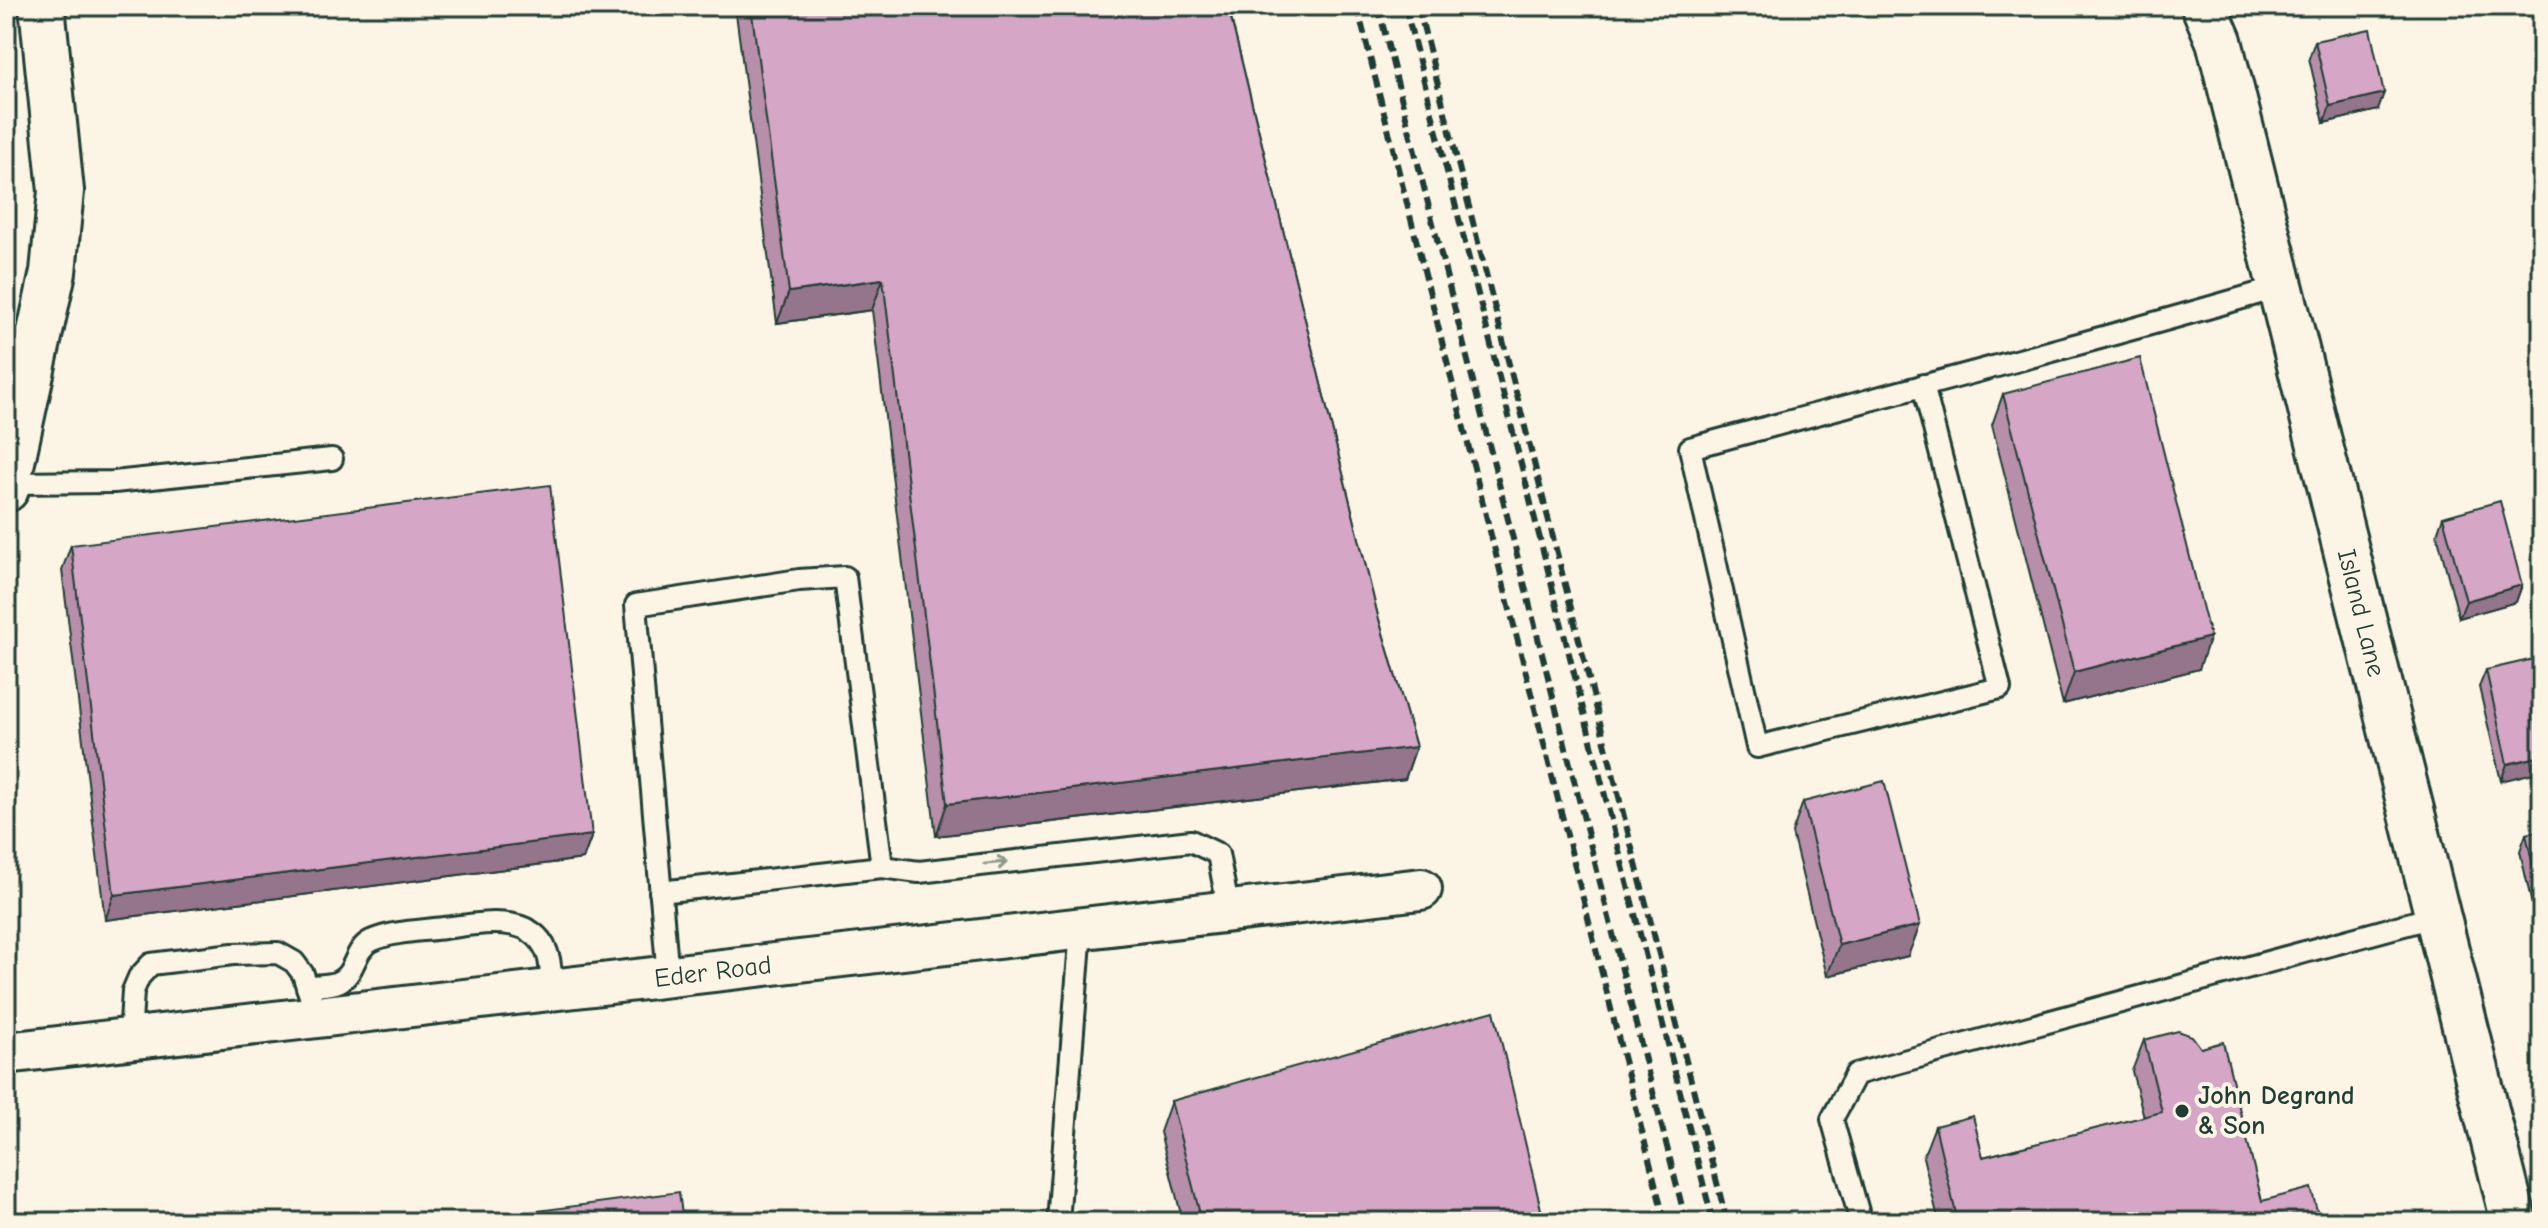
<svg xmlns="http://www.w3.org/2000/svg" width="2548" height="1228" font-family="'Comic Neue',sans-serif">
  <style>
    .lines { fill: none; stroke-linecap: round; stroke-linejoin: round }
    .lane-casing { stroke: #1f3d34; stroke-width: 26 }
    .street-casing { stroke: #1f3d34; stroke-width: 46 }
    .secondary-casing { stroke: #1f3d34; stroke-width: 50 }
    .lane { stroke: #fcf5e5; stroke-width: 20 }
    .street { stroke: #fcf5e5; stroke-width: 40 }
    .secondary { stroke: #fcf5e5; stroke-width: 44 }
    .rail { stroke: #1f3d34; stroke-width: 6; stroke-dasharray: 12 6; stroke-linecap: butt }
    .wall { fill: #b78faa; stroke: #1f3d34; stroke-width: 2 }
    .shaded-wall { fill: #95748b; stroke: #1f3d34; stroke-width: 2 }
    .building { fill: #d5a6c6; stroke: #1f3d34; stroke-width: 2 }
    .oneway { stroke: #8e998c }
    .poi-dot { fill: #1f3d34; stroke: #fcf5e5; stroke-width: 3 }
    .labels { text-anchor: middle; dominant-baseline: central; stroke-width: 8; stroke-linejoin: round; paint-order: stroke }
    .street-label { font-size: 26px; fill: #1f3d34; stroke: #fcf5e5 }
    .poi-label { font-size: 26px; font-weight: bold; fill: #1f3d34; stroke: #fcf5e5; text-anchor: start }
  </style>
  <rect width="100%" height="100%" fill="#fcf5e5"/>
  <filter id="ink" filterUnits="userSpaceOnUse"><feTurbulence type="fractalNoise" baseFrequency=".0125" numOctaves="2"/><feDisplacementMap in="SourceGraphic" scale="16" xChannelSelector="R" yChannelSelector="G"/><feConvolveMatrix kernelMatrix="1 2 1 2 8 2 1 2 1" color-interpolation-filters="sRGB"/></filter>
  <g filter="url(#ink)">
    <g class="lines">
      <defs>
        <g id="lane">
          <path d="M 1923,385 L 2000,688 L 1757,747 L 1690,448 C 1886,395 2084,345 2280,287"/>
          <path d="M 8,483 L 114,482 L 332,459"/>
          <path d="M 660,892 L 882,867"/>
          <path d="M 668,977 L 636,605 L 799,580 L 845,577 L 882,867 L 919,872 L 1191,841 L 1218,854 L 1229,912"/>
          <path d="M 307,987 C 316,985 330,986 338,982 C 356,974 353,950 371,941 C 392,931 421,931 444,928 C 480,924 537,910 549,959 C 551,969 551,980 553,990"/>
          <path d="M 130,1039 L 133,991 L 139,977 L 151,964 L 233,954 L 278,953 L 294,962 L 303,974 L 311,999"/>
          <path d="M 1058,1222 L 1081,929"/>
          <path d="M 1861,1222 L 1832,1119 L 1856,1074 L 2437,916"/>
        </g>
        <path id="street" d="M 6,1053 L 1421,889"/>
        <g id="secondary">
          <path d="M 2204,6 L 2219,41 L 2514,1222"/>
          <path d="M 6,489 L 53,272 L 61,191 L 42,6"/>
        </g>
      </defs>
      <use href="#lane" class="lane-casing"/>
      <use href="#street" class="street-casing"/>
      <use href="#secondary" class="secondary-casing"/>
      <use href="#lane" class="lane"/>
      <use href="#street" class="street"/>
      <use href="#secondary" class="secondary"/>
      <g class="rail">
        <path d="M 1357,6 L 1665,1222"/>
        <path d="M 1378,6 L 1686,1222"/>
        <path d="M 1405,6 L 1713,1222"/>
        <path d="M 1418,6 L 1727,1222"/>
      </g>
    </g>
    <g class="wall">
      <path d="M 735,6 L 1228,6 L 1378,616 L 1416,747 L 1405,779 L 936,836 L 872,310 L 777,323 Z"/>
      <path d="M 2315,41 L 2378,110 L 2324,123 L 2309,58 Z"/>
      <path d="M 2003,394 L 2199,669 L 2063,704 L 1992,425 Z"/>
      <path d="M 2443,517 L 2522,585 L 2516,602 L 2459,618 L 2437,534 Z"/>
      <path d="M 71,545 L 592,835 L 583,859 L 105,920 L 62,570 Z"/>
      <path d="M 2486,670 L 2542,675 L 2501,781 L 2479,687 Z"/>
      <path d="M 1803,802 L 1908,956 L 1827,976 L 1792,833 Z"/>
      <path d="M 2542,830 L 2542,936 L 2539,936 L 2520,851 L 2526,834 Z"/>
      <path d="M 2144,1040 L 2262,1201 L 2320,1222 L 1939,1222 L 1923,1157 L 1935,1126 L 1983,1157 L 2144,1117 L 2132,1071 Z"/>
      <path d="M 1171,1101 L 1544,1222 L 1183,1222 L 1160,1132 Z"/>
    </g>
    <g class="shaded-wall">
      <path d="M 2384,93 L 2378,110 L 2324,123 L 2330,106 Z"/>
      <path d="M 883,279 L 872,310 L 777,323 L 789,292 Z"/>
      <path d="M 2522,585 L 2516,602 L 2459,618 L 2466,601 Z"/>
      <path d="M 2210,637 L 2199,669 L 2063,704 L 2074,672 Z"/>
      <path d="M 1416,747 L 1405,779 L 936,836 L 947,804 Z"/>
      <path d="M 2542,756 L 2542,771 L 2501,781 L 2507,764 Z"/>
      <path d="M 592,835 L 583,859 L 105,920 L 114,895 Z"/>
      <path d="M 1920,925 L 1908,956 L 1827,976 L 1839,945 Z"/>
    </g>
    <g class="building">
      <path d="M 751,6 L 1228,6 L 1378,616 L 1416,747 L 947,804 L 883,279 L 789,292 Z"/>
      <path d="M 2370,29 L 2384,93 L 2330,106 L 2315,41 Z"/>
      <path d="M 2140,358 L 2210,637 L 2074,672 L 2003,394 Z"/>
      <path d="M 550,485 L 592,835 L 114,895 L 71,545 Z"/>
      <path d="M 2500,501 L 2522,585 L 2466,601 L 2443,517 Z"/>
      <path d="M 2538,658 L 2542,675 L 2542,756 L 2507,764 L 2486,670 Z"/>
      <path d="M 1884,781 L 1920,925 L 1839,945 L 1803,802 Z"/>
      <path d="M 2542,830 L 2542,905 L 2526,834 Z"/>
      <path d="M 1494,1011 L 1544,1222 L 1202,1222 L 1171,1101 Z"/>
      <path d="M 2178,1031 L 2192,1036 L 2201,1048 L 2223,1042 L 2262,1201 L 2311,1188 L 2320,1222 L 1958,1222 L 1935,1126 L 1973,1116 L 1983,1157 L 2162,1112 L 2144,1040 Z"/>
      <path d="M 679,1192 L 683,1222 L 456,1222 Z"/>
    </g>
    <defs><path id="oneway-shaft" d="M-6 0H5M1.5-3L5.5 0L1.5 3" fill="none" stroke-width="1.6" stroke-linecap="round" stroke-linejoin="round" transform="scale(2)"/></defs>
    <use class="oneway" href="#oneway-shaft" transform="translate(996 863) rotate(-6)"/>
  </g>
  <circle class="poi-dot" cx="2182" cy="1111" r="8"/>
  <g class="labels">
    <g class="street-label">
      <text transform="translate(2361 613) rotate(76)">Island Lane</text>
      <text transform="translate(713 972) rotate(-7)">Eder Road</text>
    </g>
    <g class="poi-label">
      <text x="2198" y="1096">John Degrand<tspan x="2198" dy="30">&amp; Son</tspan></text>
    </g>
  </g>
  <rect width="2548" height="1228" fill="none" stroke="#fcf5e5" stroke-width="32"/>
  <rect x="16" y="16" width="2516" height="1196" fill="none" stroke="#1f3d34" stroke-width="3" filter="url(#ink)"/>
</svg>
